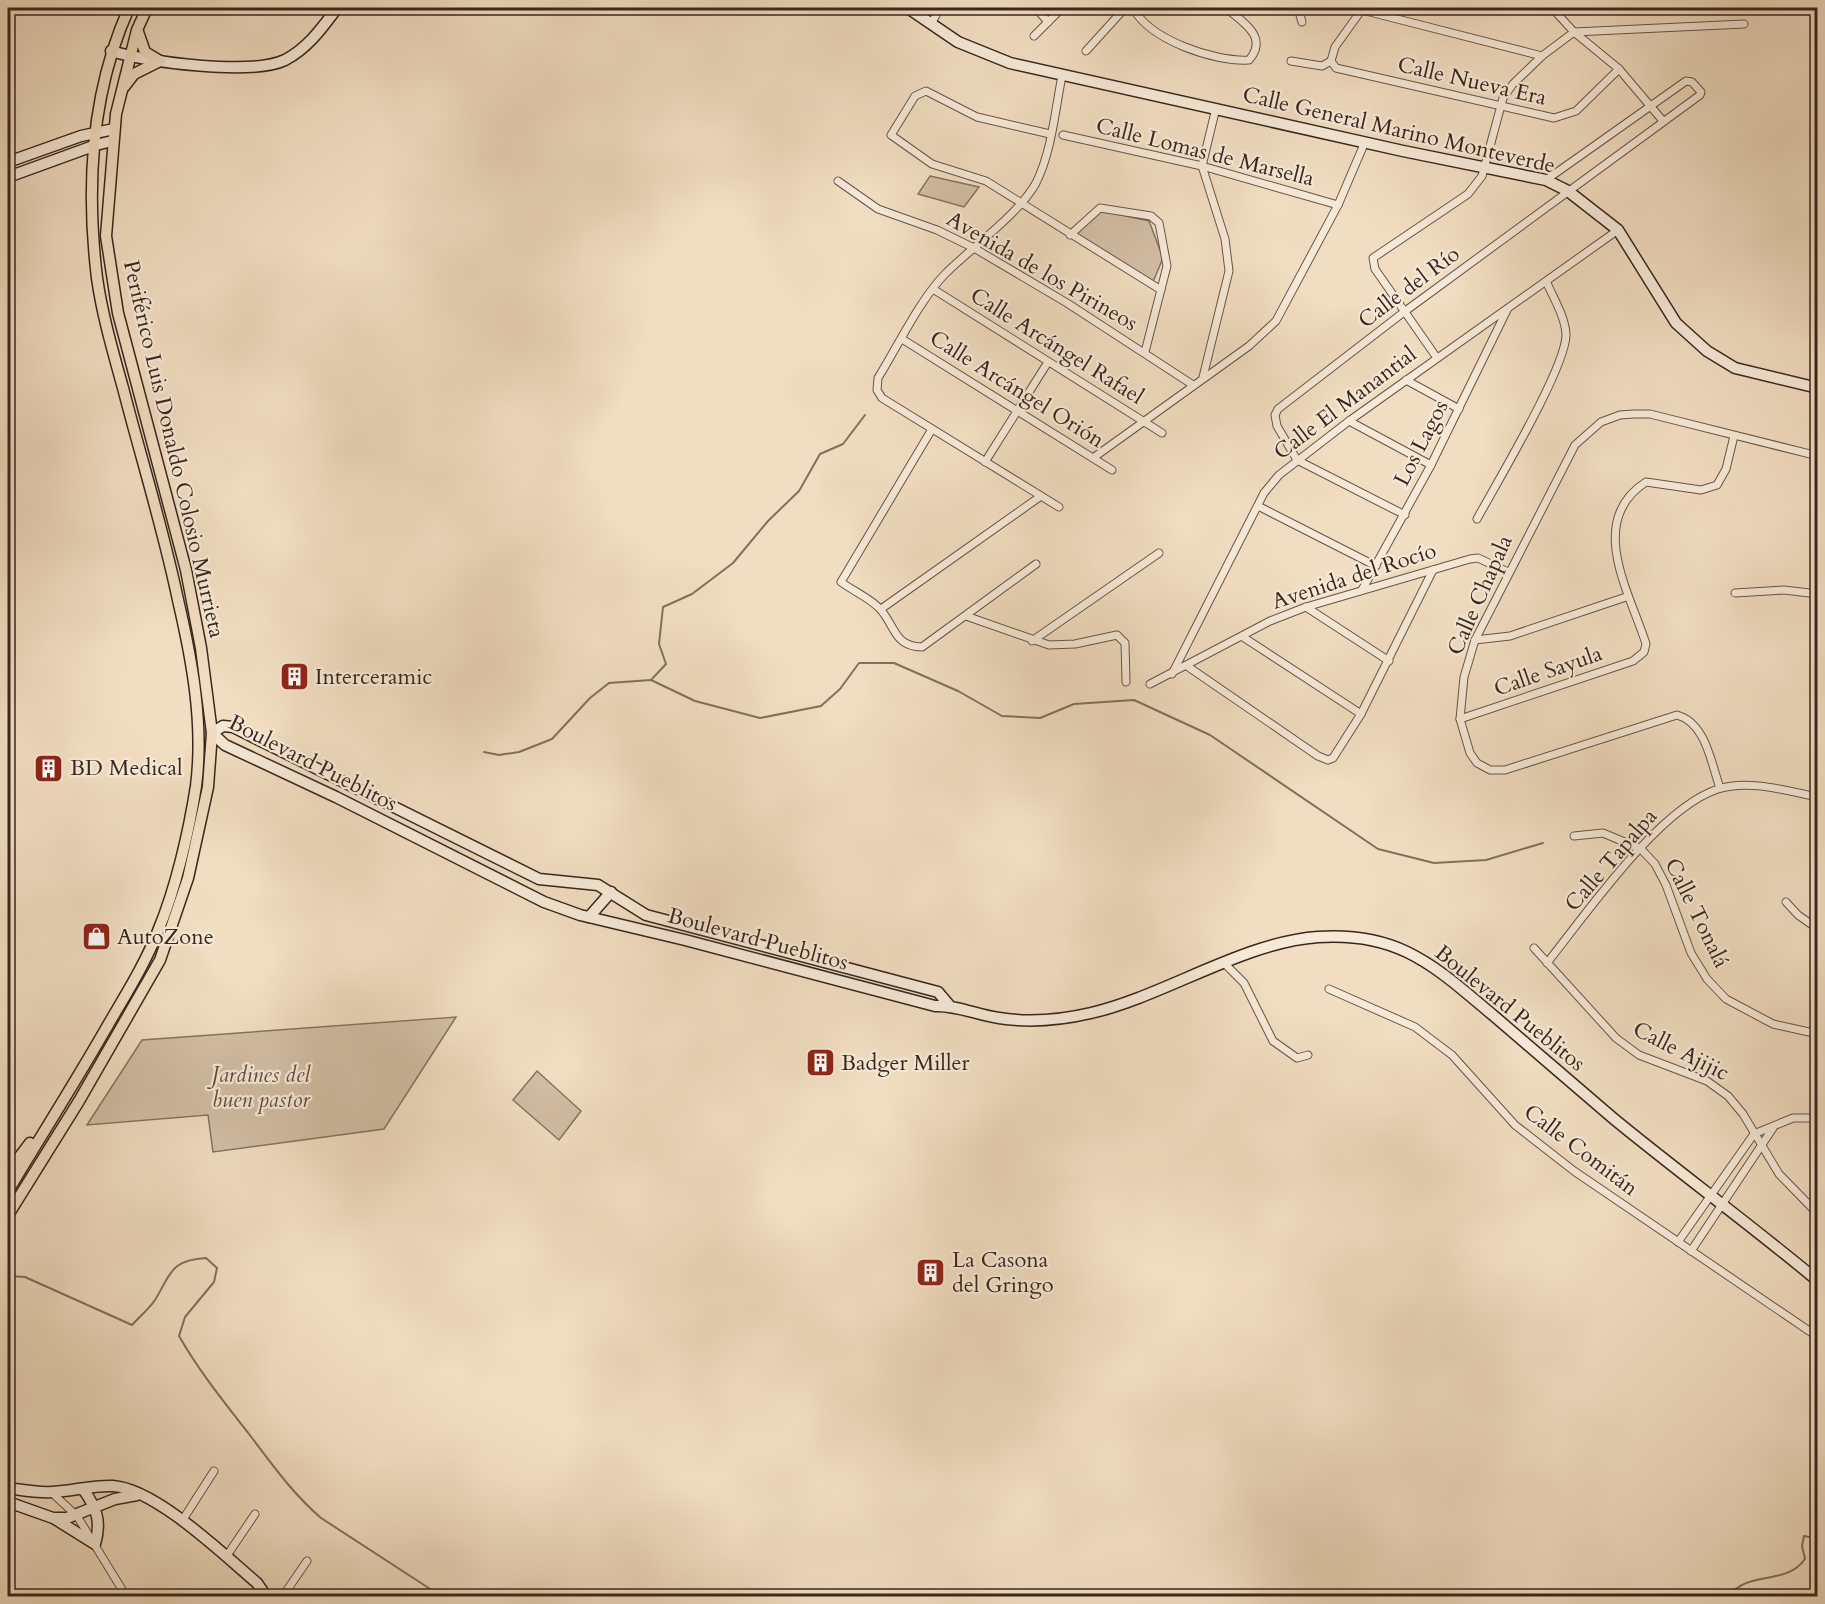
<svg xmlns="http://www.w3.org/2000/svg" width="1825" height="1604" font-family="Cardo,serif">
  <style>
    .green { fill: #d2bea5; stroke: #867261; stroke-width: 1.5 }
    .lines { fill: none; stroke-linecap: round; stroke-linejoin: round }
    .stream { stroke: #836f5e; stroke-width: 2 }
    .street-casing { stroke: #685446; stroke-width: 9 }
    .secondary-casing { stroke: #3a261d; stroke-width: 13 }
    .primary-casing { stroke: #3a261d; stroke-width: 13 }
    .street { stroke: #f6e9d7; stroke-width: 7 }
    .secondary { stroke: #f6e9d7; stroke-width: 10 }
    .primary { stroke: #f1ddc1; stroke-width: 10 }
    .labels { text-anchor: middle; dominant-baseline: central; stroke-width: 4.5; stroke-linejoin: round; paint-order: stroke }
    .street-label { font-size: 22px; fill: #3a261d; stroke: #f6e9d7 }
    .poi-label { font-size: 22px; fill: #3a261d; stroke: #f6e9d7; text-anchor: start }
    .park-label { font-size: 22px; font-style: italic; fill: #604c3f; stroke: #f6e9d7 }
  </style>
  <rect width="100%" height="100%" fill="#f1ddc1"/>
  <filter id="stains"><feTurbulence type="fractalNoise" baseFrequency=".00333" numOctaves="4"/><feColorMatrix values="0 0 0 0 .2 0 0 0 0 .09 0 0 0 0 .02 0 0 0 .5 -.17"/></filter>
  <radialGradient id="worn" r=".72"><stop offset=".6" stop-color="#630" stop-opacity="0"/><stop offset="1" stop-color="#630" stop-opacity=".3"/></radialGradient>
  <g class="green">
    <path d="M 930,176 L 979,187 L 964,207 L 918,194 Z"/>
    <path d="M 1099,210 L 1149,221 L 1163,258 L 1153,282 L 1075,236 Z"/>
    <path d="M 456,1017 L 384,1129 L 213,1152 L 208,1115 L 87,1125 L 142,1040 Z"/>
    <path d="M 537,1071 L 581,1111 L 559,1140 L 513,1100 Z"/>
  </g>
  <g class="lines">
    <g class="stream">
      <path d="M 651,680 L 666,664 L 659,644 L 663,607 L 692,594 L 733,563 L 768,521 L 799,491 L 820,454 L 843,444 L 865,415"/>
      <path d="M 484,752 L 499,755 L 519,752 L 552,739 L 590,698 L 609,683 L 651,680 L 695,701 L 760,718 L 821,706 L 840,689 L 859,663 L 894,663 L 958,691 L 1002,716 L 1040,718 L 1074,704 L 1134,700 L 1210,735 L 1378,849 L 1434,863 L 1486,860 L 1543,843"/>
      <path d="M 8,1276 L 25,1277 L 132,1325 C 139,1317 149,1309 155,1300 C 171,1274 170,1260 206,1258 L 217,1268 L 214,1282 L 185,1317 L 179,1336 C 199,1371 224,1402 249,1434 C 272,1464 292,1493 321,1518 L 441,1596"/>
      <path d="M 1729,1596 C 1748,1570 1786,1586 1805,1559 L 1802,1546 L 1804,1536 L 1818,1539"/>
    </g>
    <defs>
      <g id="street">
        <path d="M 1036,8 L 1048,22"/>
        <path d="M 1133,8 C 1150,40 1214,62 1249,60 C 1269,37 1243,22 1226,8"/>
        <path d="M 1298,8 L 1302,22"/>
        <path d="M 1363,8 L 1335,47 L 1331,61 L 1336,68 L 1554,118 L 1576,111 L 1619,69"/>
        <path d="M 1552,8 L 1574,32 L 1619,69 L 1663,121"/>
        <path d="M 1362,10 L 1542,56"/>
        <path d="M 931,24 L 940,8"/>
        <path d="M 1034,36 L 1062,8"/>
        <path d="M 1086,51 L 1125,8"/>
        <path d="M 1291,61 L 1322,66 L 1331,61"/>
        <path d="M 1050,134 L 977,117 L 926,91 L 915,96 L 891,135 L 932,164 L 986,181 L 1161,290"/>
        <path d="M 1063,135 L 1202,166 L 1338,205"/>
        <path d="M 838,181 L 878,209 L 937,230 L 974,248 L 1067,303 L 1193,385"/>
        <path d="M 1070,235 L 1100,208 L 1151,216 L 1159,223 L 1167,266 L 1145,352"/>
        <path d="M 933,289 L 1162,433"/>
        <path d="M 902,339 L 1112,470"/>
        <path d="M 1437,358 L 1375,269 L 1373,258 L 1468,194 L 1482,176 L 1503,98 L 1513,84 L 1542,56 L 1574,32 L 1744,24"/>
        <path d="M 1203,377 L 1229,271 L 1225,239 L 1202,166 L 1216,108"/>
        <path d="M 1406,380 L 1459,409"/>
        <path d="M 1349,421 L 1431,465"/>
        <path d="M 932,429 L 841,582 C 853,591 870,598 880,609 C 895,625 894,647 922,647 L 1036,564"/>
        <path d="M 1093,458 L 1249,346 L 1276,321 L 1338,205 L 1365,142"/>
        <path d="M 985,462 L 1048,362"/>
        <path d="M 1258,506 L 1376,566"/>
        <path d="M 1059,507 L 882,398 L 877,390 L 878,378 C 898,346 919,301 945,274 C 971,248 1019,214 1036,183 C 1052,151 1055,110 1062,76"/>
        <path d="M 1405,515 L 1297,460 L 1277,426 L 1275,415 L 1278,409 L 1404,312 L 1700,95 L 1701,92 L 1692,82 L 1686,81 L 1546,180"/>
        <path d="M 1477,519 C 1496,484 1567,366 1566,334 C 1565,317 1554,299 1547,283"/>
        <path d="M 1362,590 L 1431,465 L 1507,310"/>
        <path d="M 1735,593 L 1784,590 L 1818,594"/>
        <path d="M 1306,607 L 1389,661"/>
        <path d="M 881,609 L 1041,496"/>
        <path d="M 966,616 L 1049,645 L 1075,644 L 1117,635 L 1125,643 L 1126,682"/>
        <path d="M 1243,637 L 1361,714"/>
        <path d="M 1475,640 L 1510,636 L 1626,597"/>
        <path d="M 1032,641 L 1159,553"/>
        <path d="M 1187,666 L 1318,756 L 1328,760 L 1333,758 L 1361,714 L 1433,570"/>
        <path d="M 1172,674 L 1264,493 L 1279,475 L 1349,421 L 1618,230"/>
        <path d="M 1150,684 L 1270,621 L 1306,607 L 1470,559 L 1478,558 L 1508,572"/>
        <path d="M 1460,719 L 1633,661 L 1644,652 L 1646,644 C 1631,595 1585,521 1646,482 L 1701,490 L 1717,485 L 1726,469 L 1734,436"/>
        <path d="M 1720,788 C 1711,763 1706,723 1677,715 L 1505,770 L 1490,770 L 1477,763 L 1470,753 L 1460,719 L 1464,677 L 1475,640 L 1575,445 L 1601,422 L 1620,415 L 1634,414 L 1650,414 L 1818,456"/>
        <path d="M 1574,836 L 1603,833 L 1641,849 L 1655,864 L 1666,885 L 1691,953 L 1707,979 L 1726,999 L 1773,1024 L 1818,1034"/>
        <path d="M 1786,902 L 1798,915 L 1818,929"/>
        <path d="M 1534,948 L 1616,1038 L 1639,1055 L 1707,1081 L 1728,1096 L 1743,1114 L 1779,1174 L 1818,1214"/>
        <path d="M 1547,963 C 1587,913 1659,808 1718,789 C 1749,779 1787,791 1818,797"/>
        <path d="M 1225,964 L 1244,983 L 1273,1041 L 1297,1058 L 1308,1055"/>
        <path d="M 1329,989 L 1415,1027 L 1452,1055 L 1515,1125 L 1574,1171 L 1818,1337"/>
        <path d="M 1678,1242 L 1754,1134 L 1793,1118 L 1818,1118"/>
        <path d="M 1691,1251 L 1773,1128"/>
        <path d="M 51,1492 L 77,1516 L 126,1596"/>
        <path d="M 182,1521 L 214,1471"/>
        <path d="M 226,1557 L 255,1514"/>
        <path d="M 283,1596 L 307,1561"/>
      </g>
      <g id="secondary">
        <path d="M 908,8 L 958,42 L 1010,63 L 1403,151 L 1546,180 L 1568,191 L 1618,230 L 1676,323 L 1707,351 L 1735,368 L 1818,388"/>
        <path d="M 111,51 C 149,62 251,76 285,60 C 308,48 322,28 337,8"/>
        <path d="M 8,162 L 81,136 L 114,129"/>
        <path d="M 8,177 L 96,145 L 112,141"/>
        <path d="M 589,917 L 611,892"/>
        <path d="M 949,1005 L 938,992 L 646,915 L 598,885 L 539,879 L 233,727 L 223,726 L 212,733 L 225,745 L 336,797 L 544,902 L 580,915 L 685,940 L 935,1006 C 957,1005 977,1015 999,1018 C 1030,1023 1061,1020 1091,1013 C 1164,996 1244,942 1318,937 C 1348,935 1380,939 1407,952 C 1440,968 1466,993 1494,1016 C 1534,1050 1574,1085 1614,1119 C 1681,1174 1751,1225 1818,1281"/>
        <path d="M 8,1488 C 22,1490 38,1493 53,1492 C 73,1491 93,1485 113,1486 C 156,1489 224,1555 257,1583 L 266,1596"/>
        <path d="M 8,1502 L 53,1518 L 67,1518 L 115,1499 L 137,1495"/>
        <path d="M 55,1519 L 95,1544 C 102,1521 96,1507 83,1489"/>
      </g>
      <g id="primary">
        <path d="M 138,32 L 145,52 L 160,61"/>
        <path d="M 124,87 L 134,74 L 160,61"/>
        <path d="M 8,1172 L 30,1143"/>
        <path d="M 8,1191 C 41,1136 76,1081 108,1025 C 126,994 145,964 158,931 C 176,888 189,831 196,786 C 204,724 192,660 178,600 C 163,528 141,458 123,388 C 113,352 102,314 97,278 C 86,187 91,92 129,8"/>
        <path d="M 8,1215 L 79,1101 L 160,960 L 188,878 L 208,787 L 212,733 L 201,648 L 186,570 L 118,313 L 106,236 L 116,114 L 137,30 L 147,8"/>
      </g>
    </defs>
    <use href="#street" class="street-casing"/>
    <use href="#secondary" class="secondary-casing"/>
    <use href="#primary" class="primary-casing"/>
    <use href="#street" class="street"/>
    <use href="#secondary" class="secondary"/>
    <use href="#primary" class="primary"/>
  </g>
  <defs>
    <symbol id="building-square" viewBox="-11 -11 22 22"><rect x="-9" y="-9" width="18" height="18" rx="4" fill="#8f2418" stroke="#f6e9d7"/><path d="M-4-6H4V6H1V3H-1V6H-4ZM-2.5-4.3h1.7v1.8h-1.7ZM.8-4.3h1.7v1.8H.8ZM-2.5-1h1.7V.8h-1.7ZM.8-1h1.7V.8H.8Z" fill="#fff"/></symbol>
    <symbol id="shop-square" viewBox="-11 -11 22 22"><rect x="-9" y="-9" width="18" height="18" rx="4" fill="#8f2418" stroke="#f6e9d7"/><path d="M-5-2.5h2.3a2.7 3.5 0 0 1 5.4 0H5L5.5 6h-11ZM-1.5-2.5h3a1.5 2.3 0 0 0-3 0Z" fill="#fff"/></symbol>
  </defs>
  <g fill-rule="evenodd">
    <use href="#building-square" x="278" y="660" width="33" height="33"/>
    <use href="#building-square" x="32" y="752" width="33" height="33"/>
    <use href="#shop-square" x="80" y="920" width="33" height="33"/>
    <use href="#building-square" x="804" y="1046" width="33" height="33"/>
    <use href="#building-square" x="914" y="1256" width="33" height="33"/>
  </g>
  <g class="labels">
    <g class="street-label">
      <text transform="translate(1472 81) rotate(13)">Calle Nueva Era</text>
      <text transform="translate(1399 130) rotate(13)">Calle General Marino Monteverde</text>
      <text transform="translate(1205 152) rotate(14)">Calle Lomas de Marsella</text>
      <text transform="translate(1042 271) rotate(30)">Avenida de los Pirineos</text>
      <text transform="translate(1409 287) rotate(-37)">Calle del Río</text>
      <text transform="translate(1057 346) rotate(32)">Calle Arcángel Rafael</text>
      <text transform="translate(1017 389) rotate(32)">Calle Arcángel Orión</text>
      <text transform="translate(1345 403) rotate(-37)">Calle El Manantial</text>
      <text transform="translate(1421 443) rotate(-63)">Los Lagos</text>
      <text transform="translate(174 449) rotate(77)">Periférico Luis Donaldo Colosio Murrieta</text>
      <text transform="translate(1354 576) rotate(-18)">Avenida del Rocío</text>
      <text transform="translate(1480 595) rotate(-66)">Calle Chapala</text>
      <text transform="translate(1548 671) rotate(-19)">Calle Sayula</text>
      <text transform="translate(313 763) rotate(27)">Boulevard Pueblitos</text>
      <text transform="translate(1611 860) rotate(-49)">Calle Tapalpa</text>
      <text transform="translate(1697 913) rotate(64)">Calle Tonalá</text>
      <text transform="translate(758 939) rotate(15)">Boulevard Pueblitos</text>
      <text transform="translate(1510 1008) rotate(39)">Boulevard Pueblitos</text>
      <text transform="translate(1681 1051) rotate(27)">Calle Ajijic</text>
      <text transform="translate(1581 1150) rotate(37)">Calle Comitán</text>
    </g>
    <g class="poi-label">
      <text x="315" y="677">Interceramic</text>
      <text x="70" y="768">BD Medical</text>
      <text x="117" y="937">AutoZone</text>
      <text x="841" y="1063">Badger Miller</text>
      <text x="952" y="1260">La Casona<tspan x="952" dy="25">del Gringo</tspan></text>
    </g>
    <g class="park-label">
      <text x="261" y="1075">Jardines del<tspan x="261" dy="25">buen pastor</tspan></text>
    </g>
  </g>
  <rect width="1825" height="1604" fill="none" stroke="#f1ddc1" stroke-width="30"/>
  <rect x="9" y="9" width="1807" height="1586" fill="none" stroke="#3a261d" stroke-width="3"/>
  <rect x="15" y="15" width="1795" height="1574" fill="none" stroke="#3a261d" stroke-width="1.5"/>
  <rect width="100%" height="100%" filter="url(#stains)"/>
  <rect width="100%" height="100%" fill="url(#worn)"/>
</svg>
